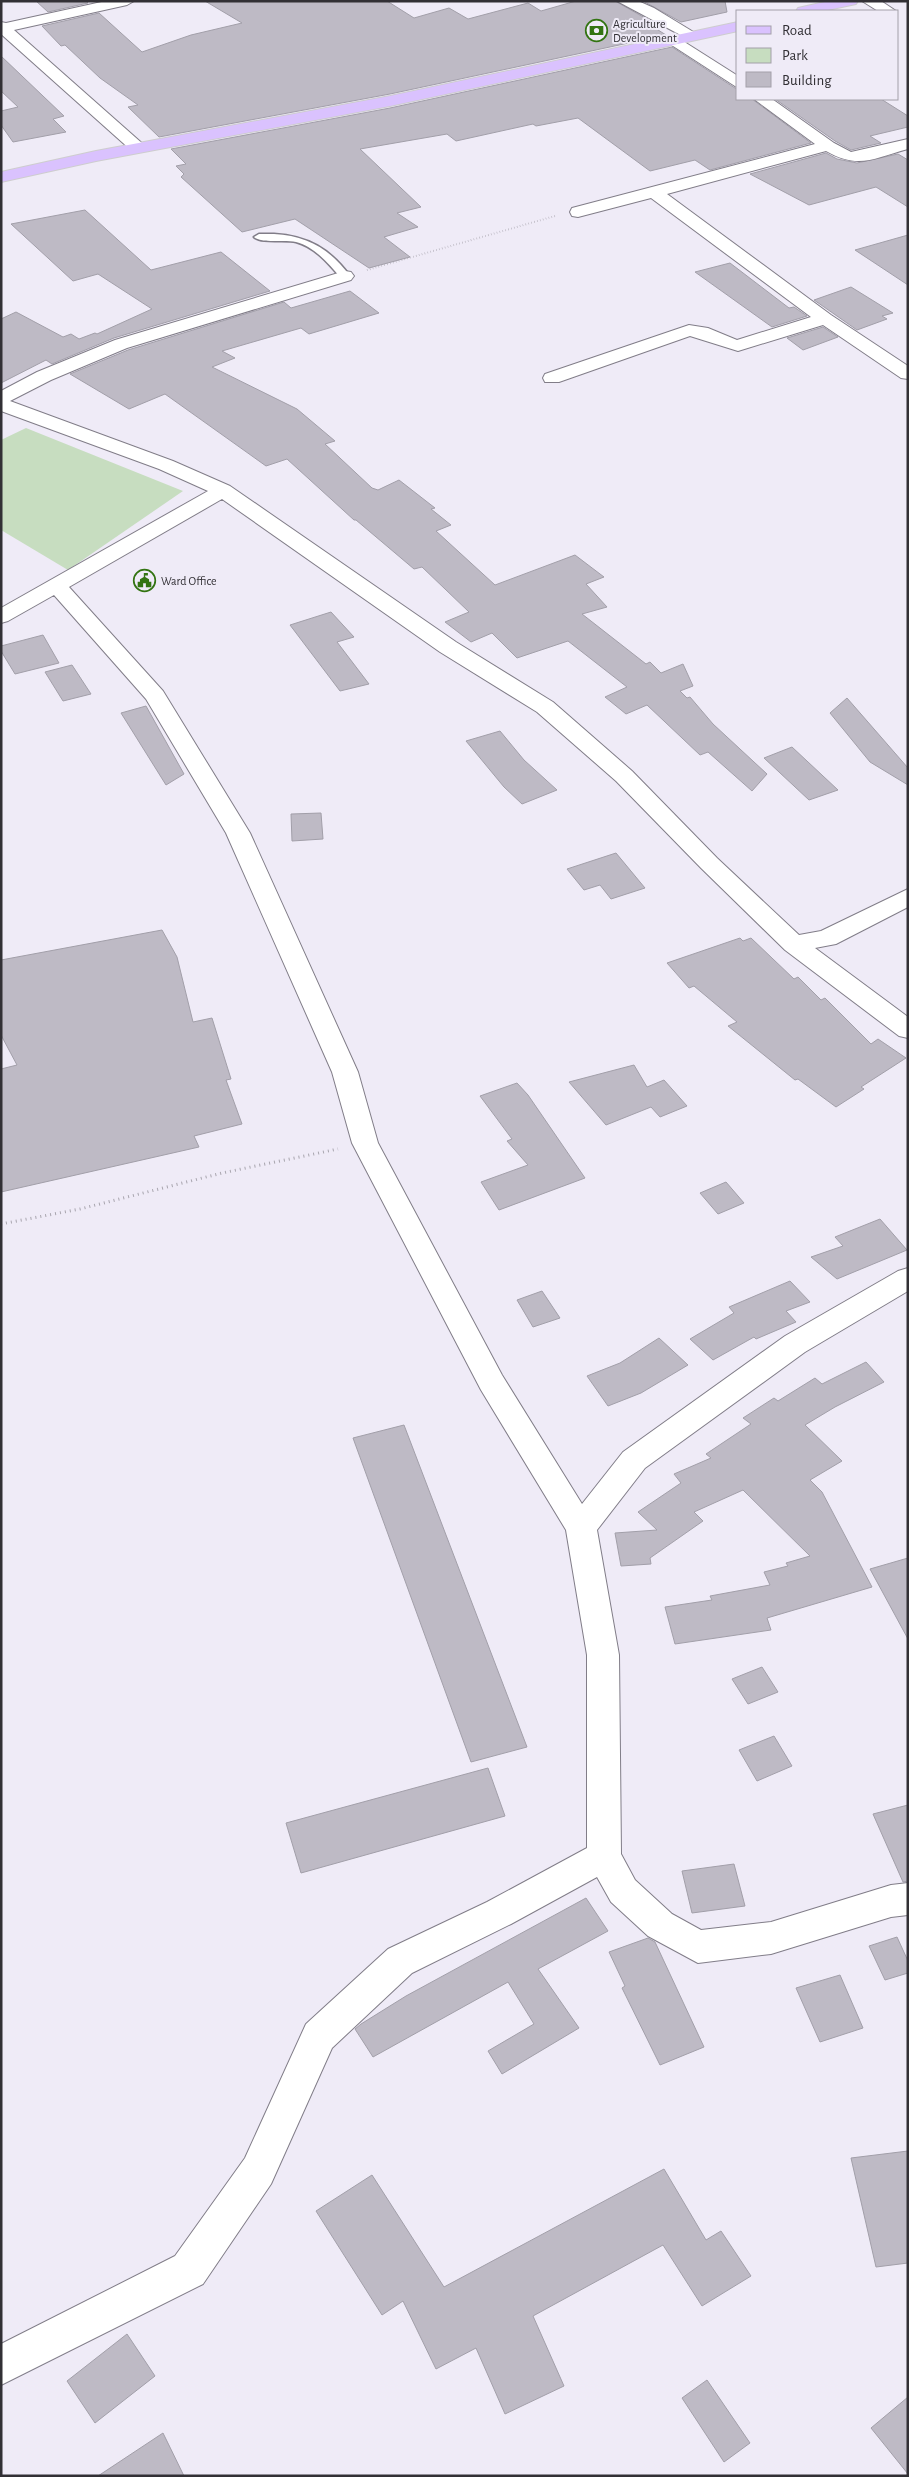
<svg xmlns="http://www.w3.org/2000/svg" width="909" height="2477" font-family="'Alegreya Sans',sans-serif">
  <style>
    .green { fill: #c7ddc0 }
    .building { fill: #bebac5; stroke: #a29fa9 }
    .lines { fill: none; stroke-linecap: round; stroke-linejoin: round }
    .lane-casing { stroke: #817d88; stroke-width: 3 }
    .street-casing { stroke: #817d88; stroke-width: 2 }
    .primary-casing { stroke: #cecdcf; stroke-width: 2 }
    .path-far1 { stroke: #a8a5ae; stroke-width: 2; stroke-dasharray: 0.5 2.5; stroke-linecap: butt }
    .path { stroke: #a8a5ae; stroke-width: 3; stroke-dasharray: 1 4; stroke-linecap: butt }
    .lane { fill: #fff; fill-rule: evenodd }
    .street { fill: #fff; fill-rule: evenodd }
    .primary { fill: #dac2fe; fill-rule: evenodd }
    .labels { text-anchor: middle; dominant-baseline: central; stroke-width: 4; stroke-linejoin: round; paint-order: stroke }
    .far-poi-label { font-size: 12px; fill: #323035; stroke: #efebf7; text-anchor: start }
  </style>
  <rect width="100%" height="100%" fill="#efebf7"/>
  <path class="green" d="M 26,428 L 183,491 L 68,570 L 1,530 L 1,440 Z"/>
  <g class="building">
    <path d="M 36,1 L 86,1 L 88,3 L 48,12 Z"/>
    <path d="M 205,1 L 387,1 L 414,18 L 449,8 L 468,19 L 528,3 L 541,11 L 576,1 L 615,1 L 661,27 L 655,28 L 666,35 L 390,94 L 159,137 L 128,107 L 138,105 L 100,78 L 65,45 L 61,46 L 42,26 L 99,13 L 142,52 L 191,35 L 242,23 Z"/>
    <path d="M 643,1 L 725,1 L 727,12 L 681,22 Z"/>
    <path d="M 672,47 L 738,90 L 738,99 L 752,99 L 811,143 L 710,170 L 695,160 L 650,171 L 578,118 L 536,126 L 533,124 L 456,141 L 447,134 L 360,149 L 421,207 L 397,213 L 418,227 L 384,237 L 410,257 L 369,268 L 295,219 L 242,232 L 181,177 L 184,174 L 176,166 L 186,164 L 171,149 L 390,108 Z"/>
    <path d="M 1,56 L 64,116 L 53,119 L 66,132 L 13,142 L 1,125 L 1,111 L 18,107 L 1,91 Z"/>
    <path d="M 775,99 L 881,99 L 908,116 L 908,127 L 870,136 L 881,143 L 851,150 L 835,141 Z"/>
    <path d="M 826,153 L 837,159 L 857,163 L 898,154 L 908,160 L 908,207 L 876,187 L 809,205 L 750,174 Z"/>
    <path d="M 85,210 L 151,270 L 221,252 L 270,291 L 114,338 L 52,364 L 46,360 L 1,383 L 1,319 L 16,312 L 63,337 L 71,334 L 79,339 L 95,333 L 97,334 L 152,309 L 98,274 L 73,281 L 11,224 Z"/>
    <path d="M 908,235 L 908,285 L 855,250 Z"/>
    <path d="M 730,263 L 789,308 L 794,307 L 807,316 L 772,327 L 695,272 Z"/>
    <path d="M 851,287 L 893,313 L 882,316 L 887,319 L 857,330 L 814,300 Z"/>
    <path d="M 350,291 L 379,313 L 309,334 L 301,328 L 222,351 L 235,358 L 212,367 L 297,409 L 335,441 L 325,444 L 372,488 L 378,490 L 399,480 L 435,508 L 431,509 L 451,525 L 436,531 L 495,585 L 575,555 L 604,577 L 586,584 L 607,607 L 582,614 L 646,664 L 650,662 L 661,673 L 683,664 L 693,686 L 680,691 L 687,698 L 690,697 L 713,724 L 767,774 L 752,791 L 708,752 L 700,755 L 647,705 L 626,714 L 605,697 L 627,687 L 568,641 L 517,658 L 492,633 L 471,642 L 445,622 L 469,612 L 422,567 L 414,569 L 356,520 L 354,520 L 287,459 L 266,466 L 165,394 L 129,409 L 70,374 L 128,350 L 284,302 L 291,308 Z"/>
    <path d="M 823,327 L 838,337 L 803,350 L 787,338 Z"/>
    <path d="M 331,612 L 354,637 L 337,642 L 369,684 L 340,691 L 290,625 Z"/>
    <path d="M 43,635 L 59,663 L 15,674 L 1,651 L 1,646 Z"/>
    <path d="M 72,665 L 91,694 L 63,701 L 45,672 Z"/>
    <path d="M 847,698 L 908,768 L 908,785 L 870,762 L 830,713 Z"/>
    <path d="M 146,706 L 184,774 L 166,785 L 121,713 Z"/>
    <path d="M 500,731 L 524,760 L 557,790 L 522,804 L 504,787 L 466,741 Z"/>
    <path d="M 792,747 L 838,790 L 809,800 L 764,758 Z"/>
    <path d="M 321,813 L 323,839 L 292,841 L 291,814 Z"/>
    <path d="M 616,853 L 645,888 L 611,899 L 600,885 L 584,890 L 567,869 Z"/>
    <path d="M 162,930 L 177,957 L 193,1022 L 212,1018 L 231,1079 L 226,1080 L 242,1124 L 194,1136 L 199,1147 L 1,1192 L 1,1069 L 17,1065 L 1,1035 L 1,960 Z"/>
    <path d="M 740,938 L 743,941 L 751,938 L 794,979 L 798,977 L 821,1000 L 825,998 L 871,1044 L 878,1039 L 906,1058 L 861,1087 L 864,1089 L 836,1107 L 798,1079 L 795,1080 L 728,1026 L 737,1022 L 694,986 L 689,988 L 667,963 Z"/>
    <path d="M 634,1065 L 647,1087 L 664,1080 L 687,1106 L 660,1117 L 651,1107 L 606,1125 L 569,1082 Z"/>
    <path d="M 517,1083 L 528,1095 L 585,1178 L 499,1210 L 481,1182 L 528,1165 L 507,1141 L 512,1139 L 480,1096 Z"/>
    <path d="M 726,1182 L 744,1203 L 718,1214 L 700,1193 Z"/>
    <path d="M 880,1219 L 907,1250 L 837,1279 L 811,1257 L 843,1246 L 835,1237 Z"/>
    <path d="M 790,1281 L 810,1302 L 786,1311 L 796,1322 L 756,1339 L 754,1337 L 713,1360 L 690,1339 L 734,1313 L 729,1307 Z"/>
    <path d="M 542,1291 L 560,1318 L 533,1327 L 517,1300 Z"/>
    <path d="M 659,1338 L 688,1365 L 641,1393 L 608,1406 L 587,1376 L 620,1363 Z"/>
    <path d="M 866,1362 L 884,1382 L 835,1407 L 805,1425 L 842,1461 L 810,1480 L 822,1492 L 872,1587 L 767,1618 L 771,1630 L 675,1644 L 665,1607 L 712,1600 L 710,1596 L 770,1585 L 764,1572 L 788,1566 L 786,1563 L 810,1556 L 743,1490 L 694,1512 L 703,1521 L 650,1558 L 651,1564 L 621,1566 L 615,1533 L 657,1530 L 638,1512 L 681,1483 L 674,1474 L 711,1458 L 706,1454 L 751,1424 L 743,1418 L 774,1398 L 778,1401 L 815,1378 L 822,1384 Z"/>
    <path d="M 404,1425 L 527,1747 L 471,1762 L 353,1438 Z"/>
    <path d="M 908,1558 L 908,1639 L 870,1569 Z"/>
    <path d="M 762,1667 L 778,1692 L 748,1704 L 732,1679 Z"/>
    <path d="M 774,1736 L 792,1766 L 757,1781 L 739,1750 Z"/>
    <path d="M 488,1768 L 505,1816 L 301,1873 L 286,1823 Z"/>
    <path d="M 908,1805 L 908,1881 L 903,1882 L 873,1814 Z"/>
    <path d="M 734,1864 L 745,1906 L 692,1913 L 682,1871 Z"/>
    <path d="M 586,1898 L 608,1931 L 538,1969 L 579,2028 L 502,2074 L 488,2051 L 534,2024 L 508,1982 L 373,2057 L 355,2029 L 361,2024 L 406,1996 Z"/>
    <path d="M 897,1937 L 908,1961 L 908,1973 L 885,1980 L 869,1946 Z"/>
    <path d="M 648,1938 L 655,1942 L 704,2047 L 660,2065 L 622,1988 L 625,1986 L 609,1952 Z"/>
    <path d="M 840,1975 L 863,2028 L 820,2042 L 796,1988 Z"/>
    <path d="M 908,2151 L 908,2263 L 876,2267 L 851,2158 Z"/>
    <path d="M 664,2169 L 706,2240 L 721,2231 L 751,2276 L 702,2306 L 663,2245 L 533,2316 L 564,2386 L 505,2414 L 476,2348 L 436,2369 L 403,2301 L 382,2315 L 316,2211 L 372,2175 L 444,2287 Z"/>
    <path d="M 127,2334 L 155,2376 L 95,2423 L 67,2381 Z"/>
    <path d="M 707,2380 L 750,2443 L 724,2462 L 682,2398 Z"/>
    <path d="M 908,2397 L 908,2474 L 871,2428 Z"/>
    <path d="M 163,2433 L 184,2476 L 98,2476 Z"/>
  </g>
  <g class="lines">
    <defs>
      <path id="lane" d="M 274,234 C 308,236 330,249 350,276 L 345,279 L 341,278 C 329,264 315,247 296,242 C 284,239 262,244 254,237 L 259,234 Z"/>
      <g id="street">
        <path d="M 106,1 L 134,1 L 127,5 L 14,30 L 144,145 L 146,148 L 144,151 L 132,151 L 1,34 L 1,22 L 6,23 Z"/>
        <path d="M 617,1 L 638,1 L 654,8 L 700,36 L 693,40 L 688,39 Z"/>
        <path d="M 862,1 L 881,1 L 896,11 L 878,11 Z"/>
        <path d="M 675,36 L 738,76 L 738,88 L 670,44 L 667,41 L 670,38 Z"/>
        <path d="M 754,99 L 772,99 L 834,143 L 851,152 L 908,139 L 908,149 C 874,158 859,170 826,151 L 667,194 L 831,315 L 908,366 L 908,379 L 901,378 L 823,325 L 738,351 L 690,336 L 559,382 L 545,382 L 543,378 L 545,374 L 689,325 L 708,328 L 737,340 L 811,317 L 651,198 L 578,217 L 572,216 L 570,212 L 572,208 L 815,144 Z"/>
        <path d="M 345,271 L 351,272 L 354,276 L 351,280 L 127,348 L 51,380 L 10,401 L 173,461 L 230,486 L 456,642 L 553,702 L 632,771 L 717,858 L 799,935 L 821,931 L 908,889 L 908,907 L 836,944 L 815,948 L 908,1017 L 908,1038 L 899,1036 L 785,950 L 701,868 L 616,781 L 537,712 L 440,652 L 222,499 L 69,587 L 163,691 L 250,833 L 358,1072 L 378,1143 L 502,1375 L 582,1504 L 623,1452 L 785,1336 L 898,1271 L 908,1268 L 908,1291 L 805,1352 L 645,1468 L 597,1530 L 619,1655 L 621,1854 L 635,1880 L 672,1914 L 701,1930 L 771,1922 L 891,1885 L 908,1883 L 908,1915 L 891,1917 L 771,1954 L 698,1963 L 648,1936 L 611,1902 L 597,1877 L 511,1924 L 412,1973 L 332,2048 L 271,2184 L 203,2284 L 1,2385 L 1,2344 L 175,2256 L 245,2158 L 306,2024 L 388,1949 L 487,1902 L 587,1848 L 587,1655 L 566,1530 L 481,1390 L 352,1143 L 332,1072 L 226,833 L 146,699 L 54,595 L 8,621 L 1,623 L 1,608 L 208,491 L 159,469 L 1,411 L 1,391 L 37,372 L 115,340 Z"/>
      </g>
      <g id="primary">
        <path d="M 829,1 L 858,1 L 856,4 L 823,11 L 796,11 L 798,8 Z"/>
        <path d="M 738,22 L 738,31 L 390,106 L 96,161 L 1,182 L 1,172 L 96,151 L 390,96 Z"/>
      </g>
    </defs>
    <use href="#lane" class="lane-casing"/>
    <use href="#street" class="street-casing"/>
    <use href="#primary" class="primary-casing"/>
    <path class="path-far1" d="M 367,270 L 555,216"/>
    <path class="path" d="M 1,1224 L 80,1209 L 222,1173 L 338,1149"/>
    <use href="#lane" class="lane"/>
    <use href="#street" class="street"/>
    <use href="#primary" class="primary"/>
  </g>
  <defs>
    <symbol id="bank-ring" viewBox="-11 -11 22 22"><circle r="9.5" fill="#efebf7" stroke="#337412" stroke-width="1.5"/><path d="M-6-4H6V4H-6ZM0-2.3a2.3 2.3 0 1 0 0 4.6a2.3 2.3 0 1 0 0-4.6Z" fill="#337412"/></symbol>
    <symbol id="civic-ring" viewBox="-11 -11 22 22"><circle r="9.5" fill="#efebf7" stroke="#337412" stroke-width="1.5"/><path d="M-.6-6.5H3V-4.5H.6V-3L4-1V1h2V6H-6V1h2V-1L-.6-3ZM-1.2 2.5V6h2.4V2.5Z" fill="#337412"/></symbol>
  </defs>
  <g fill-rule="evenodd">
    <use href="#bank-ring" x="584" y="18" width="25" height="25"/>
    <use href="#civic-ring" x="132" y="568" width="25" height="25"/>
  </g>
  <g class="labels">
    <g class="far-poi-label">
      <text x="613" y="24">Agriculture<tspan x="613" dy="14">Development</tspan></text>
      <text x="161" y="581">Ward Office</text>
    </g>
  </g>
  <rect width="909" height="2477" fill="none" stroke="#323035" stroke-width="5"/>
  <rect x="736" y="10" width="162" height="90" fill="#efebf7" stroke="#a3a0a9"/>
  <rect x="746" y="26" width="25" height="8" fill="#dac2fe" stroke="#a3a0a9"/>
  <text x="782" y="35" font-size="15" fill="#323035">Road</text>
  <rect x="746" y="48" width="25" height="15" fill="#c7ddc0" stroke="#a3a0a9"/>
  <text x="782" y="60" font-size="15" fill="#323035">Park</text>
  <rect x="746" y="72" width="25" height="15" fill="#bebac5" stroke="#a3a0a9"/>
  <text x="782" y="85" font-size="15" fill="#323035">Building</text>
</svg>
